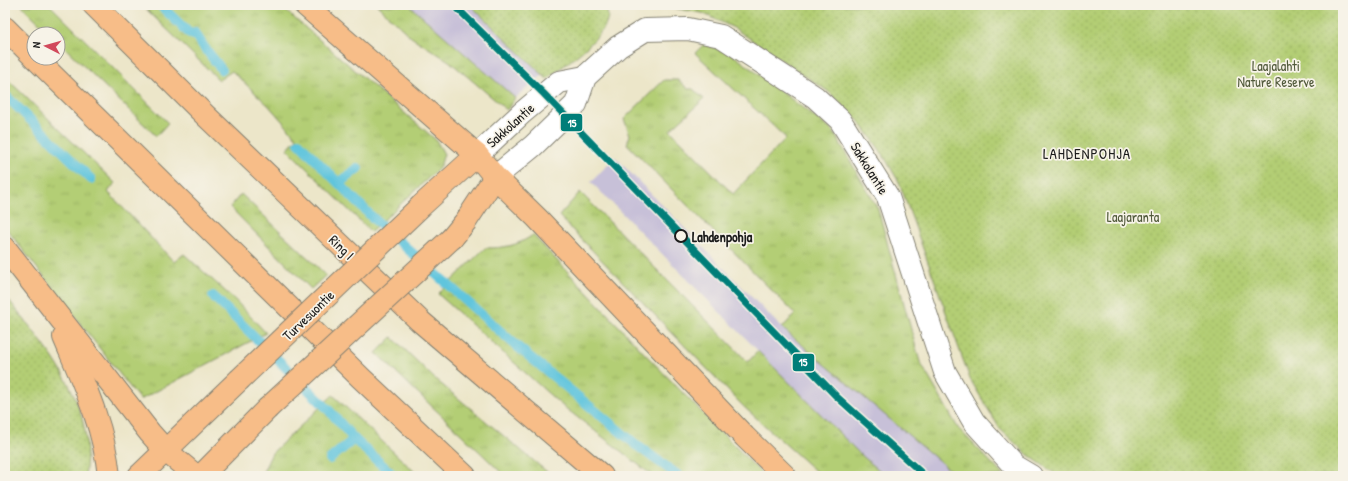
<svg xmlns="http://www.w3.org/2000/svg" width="1348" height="481" font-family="'Patrick Hand',sans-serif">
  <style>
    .industrial { fill: #c7c0d8 }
    .grass { fill: url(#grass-tufts); stroke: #687548 }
    .park { fill: url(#park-dots); stroke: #687548 }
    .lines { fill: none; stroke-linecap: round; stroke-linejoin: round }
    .stream { stroke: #60c5dd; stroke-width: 10 }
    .minor-casing { stroke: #848172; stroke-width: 24 }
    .primary-casing { stroke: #848172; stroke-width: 24 }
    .trunk-casing { stroke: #848172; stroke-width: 24 }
    .minor { stroke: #fff; stroke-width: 22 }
    .primary { stroke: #f7bd88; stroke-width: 22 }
    .trunk { stroke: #f7bd88; stroke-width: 22 }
    .primary-bridge-casing { stroke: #848172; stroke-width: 24; stroke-linecap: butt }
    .primary-bridge { stroke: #f7bd88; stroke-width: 22 }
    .rail-1-casing { stroke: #f7f3e8; stroke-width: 10 }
    .rail-1 { stroke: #007e79; stroke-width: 7 }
    .stop-dot { fill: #f7f3e8; stroke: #1c1c1c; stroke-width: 2 }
    .labels { text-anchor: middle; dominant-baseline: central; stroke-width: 3.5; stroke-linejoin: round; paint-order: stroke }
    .park-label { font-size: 14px; fill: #515a3b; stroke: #f7f3e8 }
    .street-label { font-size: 14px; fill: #1c1c1c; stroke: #f7f3e8 }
    .stop-label { font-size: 14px; font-weight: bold; fill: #1c1c1c; stroke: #f7f3e8; text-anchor: start }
    .neighbourhood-label { font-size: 15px; letter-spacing: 1px; fill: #1c1c1c; stroke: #f7f3e8 }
    .line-badge { stroke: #f7f3e8; stroke-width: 1.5 }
    .badge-label { font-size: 11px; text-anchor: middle; font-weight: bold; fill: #fff }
  </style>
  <defs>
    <pattern id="grass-tufts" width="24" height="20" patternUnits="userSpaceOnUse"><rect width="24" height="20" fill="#b3ce74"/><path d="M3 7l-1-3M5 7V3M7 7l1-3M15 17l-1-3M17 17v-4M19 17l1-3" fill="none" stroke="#99b064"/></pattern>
    <pattern id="park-dots" width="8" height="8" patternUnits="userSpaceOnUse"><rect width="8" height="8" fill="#b3ce74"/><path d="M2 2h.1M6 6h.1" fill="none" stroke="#99b064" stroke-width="1.8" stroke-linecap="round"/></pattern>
  </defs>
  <rect width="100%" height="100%" fill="#f7f3e8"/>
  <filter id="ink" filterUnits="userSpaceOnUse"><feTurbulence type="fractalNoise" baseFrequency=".025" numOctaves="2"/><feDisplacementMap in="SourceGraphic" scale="8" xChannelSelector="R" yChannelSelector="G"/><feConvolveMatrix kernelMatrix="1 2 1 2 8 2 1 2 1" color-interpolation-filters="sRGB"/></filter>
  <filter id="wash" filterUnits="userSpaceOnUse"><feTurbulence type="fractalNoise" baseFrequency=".012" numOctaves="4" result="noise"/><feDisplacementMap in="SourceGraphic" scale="16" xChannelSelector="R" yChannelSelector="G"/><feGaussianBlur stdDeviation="0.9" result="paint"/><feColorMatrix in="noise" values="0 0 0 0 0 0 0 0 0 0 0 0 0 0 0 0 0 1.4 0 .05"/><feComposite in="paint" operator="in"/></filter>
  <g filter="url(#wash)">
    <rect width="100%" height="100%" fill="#ece6c9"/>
    <g class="industrial">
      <path d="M 409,5 L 470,5 L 543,75 L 515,98 Z"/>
      <path d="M 615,157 L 782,328 L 957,476 L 886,476 L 859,453 L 591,182 Z"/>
    </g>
    <g class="grass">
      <path d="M 21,5 L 50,5 L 168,123 L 156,136 L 58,41 L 58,34 L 51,34 Z"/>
      <path d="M 142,5 L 279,5 L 436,140 L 444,154 L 440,167 L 371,232 L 287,149 L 297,138 L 269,106 L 232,71 L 219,80 Z"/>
      <path d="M 377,5 L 409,5 L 515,98 L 507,110 L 449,61 L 411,37 Z"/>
      <path d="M 704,44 L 732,54 L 833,131 L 878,209 L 920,362 L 958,428 L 1004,476 L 957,476 L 782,328 L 795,314 L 627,144 L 630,135 L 624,119 L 664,80 L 678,80 L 688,89 L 693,89 L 704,99 L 670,130 L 733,194 L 786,138 L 695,53 Z"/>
      <path d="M 5,77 L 115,183 L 108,192 L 174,262 L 184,254 L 236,301 L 266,333 L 140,400 L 5,227 Z"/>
      <path d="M 580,192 L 748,362 L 758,351 L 859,453 L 886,476 L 821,476 L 744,407 L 559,216 Z"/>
      <path d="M 241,194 L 326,275 L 311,289 L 230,207 Z"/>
      <path d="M 533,235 L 645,354 L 764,476 L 653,476 L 559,403 L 438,294 L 485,248 C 504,248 517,246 533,235 Z"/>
      <path d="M 392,337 L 435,379 L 552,476 L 505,476 L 376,353 Z"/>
      <path d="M 333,395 L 419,476 L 261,476 L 272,453 Z"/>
    </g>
    <g class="park">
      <path d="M 470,5 L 605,5 C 606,9 608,13 608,17 C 603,40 565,64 547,79 Z"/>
      <path d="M 656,5 L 1343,5 L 1343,476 L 1058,476 L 1027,454 L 1000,429 L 970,379 L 899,182 L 880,150 L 858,120 L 829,92 L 734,28 L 702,13 Z"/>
      <path d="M 5,295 C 47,349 97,402 85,476 L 5,476 Z"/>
    </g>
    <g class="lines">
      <g class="stream">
        <path d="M 160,5 L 188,32 L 193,35 L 196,34"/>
        <path d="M 195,33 L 204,47 L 222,70"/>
        <path d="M 5,95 L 91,179"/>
        <path d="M 299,143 L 374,219 L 519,348 L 639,447 L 679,476"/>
        <path d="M 339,183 L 358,168"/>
        <path d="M 213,296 L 327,408 L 354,439 L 394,476"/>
        <path d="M 330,459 L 354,439"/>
      </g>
    </g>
  </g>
  <g filter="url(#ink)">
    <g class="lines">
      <defs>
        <g id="minor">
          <path d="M 477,155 L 522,113 L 559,82 L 585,77"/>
          <path d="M 495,177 L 533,146 L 576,104 L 585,77 L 618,47 L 645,30 L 688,29 L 721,36 L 815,97 L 840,120 L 888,197 L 945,372 L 974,422 L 1014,466 L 1031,476"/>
        </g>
        <g id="primary">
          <path d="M 421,206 L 477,155"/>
          <path d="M 452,238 L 466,221 L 495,177"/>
          <path d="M 139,476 L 239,380"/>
          <path d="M 201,476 L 267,409"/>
        </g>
        <g id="trunk">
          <path d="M 94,5 L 205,115 L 420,321 L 602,476"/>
          <path d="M 305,5 L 477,155 L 495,177 L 537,218 L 745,437 L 785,476"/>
          <path d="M 5,28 L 34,57"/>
          <path d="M 35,58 L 361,378 L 465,476"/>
          <path d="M 5,248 L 150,433 L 166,451 L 196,476"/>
          <path d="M 64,337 C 83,382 104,426 109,476"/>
        </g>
      </defs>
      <use href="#minor" class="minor-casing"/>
      <use href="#primary" class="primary-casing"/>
      <use href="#trunk" class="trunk-casing"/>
      <use href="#minor" class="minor"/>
      <use href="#primary" class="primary"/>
      <use href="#trunk" class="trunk"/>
      <defs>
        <g id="primary-bridge">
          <path d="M 239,380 L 421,206"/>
          <path d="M 267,409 L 452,238"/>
        </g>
      </defs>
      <use href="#primary-bridge" class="primary-bridge-casing"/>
      <use href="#primary-bridge" class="primary-bridge"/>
      <defs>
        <path id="rail-1" d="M 454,5 L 544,94 L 836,396 L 925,476"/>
      </defs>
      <use href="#rail-1" class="rail-1-casing"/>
      <use href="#rail-1" class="rail-1"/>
    </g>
  </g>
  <circle class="stop-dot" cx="681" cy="236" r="6"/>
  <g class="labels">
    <g class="park-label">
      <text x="1276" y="65">Laajalahti<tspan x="1276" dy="16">Nature Reserve</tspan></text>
      <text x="1133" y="216">Laajaranta</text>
    </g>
    <g class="street-label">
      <text transform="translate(510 125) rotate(-42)">Sakkolantie</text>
      <text transform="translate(870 168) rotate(58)">Sakkolantie</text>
      <text transform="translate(342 247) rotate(44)">Ring I</text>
      <text transform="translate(308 315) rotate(-44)">Turvesuontie</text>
    </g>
    <g class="stop-label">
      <text x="692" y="236">Lahdenpohja</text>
    </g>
    <g class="neighbourhood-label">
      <text x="1087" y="153">LAHDENPOHJA</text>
    </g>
  </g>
  <g class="line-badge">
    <rect x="560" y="113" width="23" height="19" rx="4" fill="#007e79"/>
    <rect x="792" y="353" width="23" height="19" rx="4" fill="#007e79"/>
  </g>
  <g class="badge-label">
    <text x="572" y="127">15</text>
    <text x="803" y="366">15</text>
  </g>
  <rect width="1348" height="481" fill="none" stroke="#f7f3e8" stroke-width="20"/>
  <g transform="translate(46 46) rotate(276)"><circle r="19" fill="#f7f3e8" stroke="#9f9d96"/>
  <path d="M0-3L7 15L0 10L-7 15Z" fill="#d1495b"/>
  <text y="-6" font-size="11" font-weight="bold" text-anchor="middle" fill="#1c1c1c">N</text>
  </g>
</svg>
